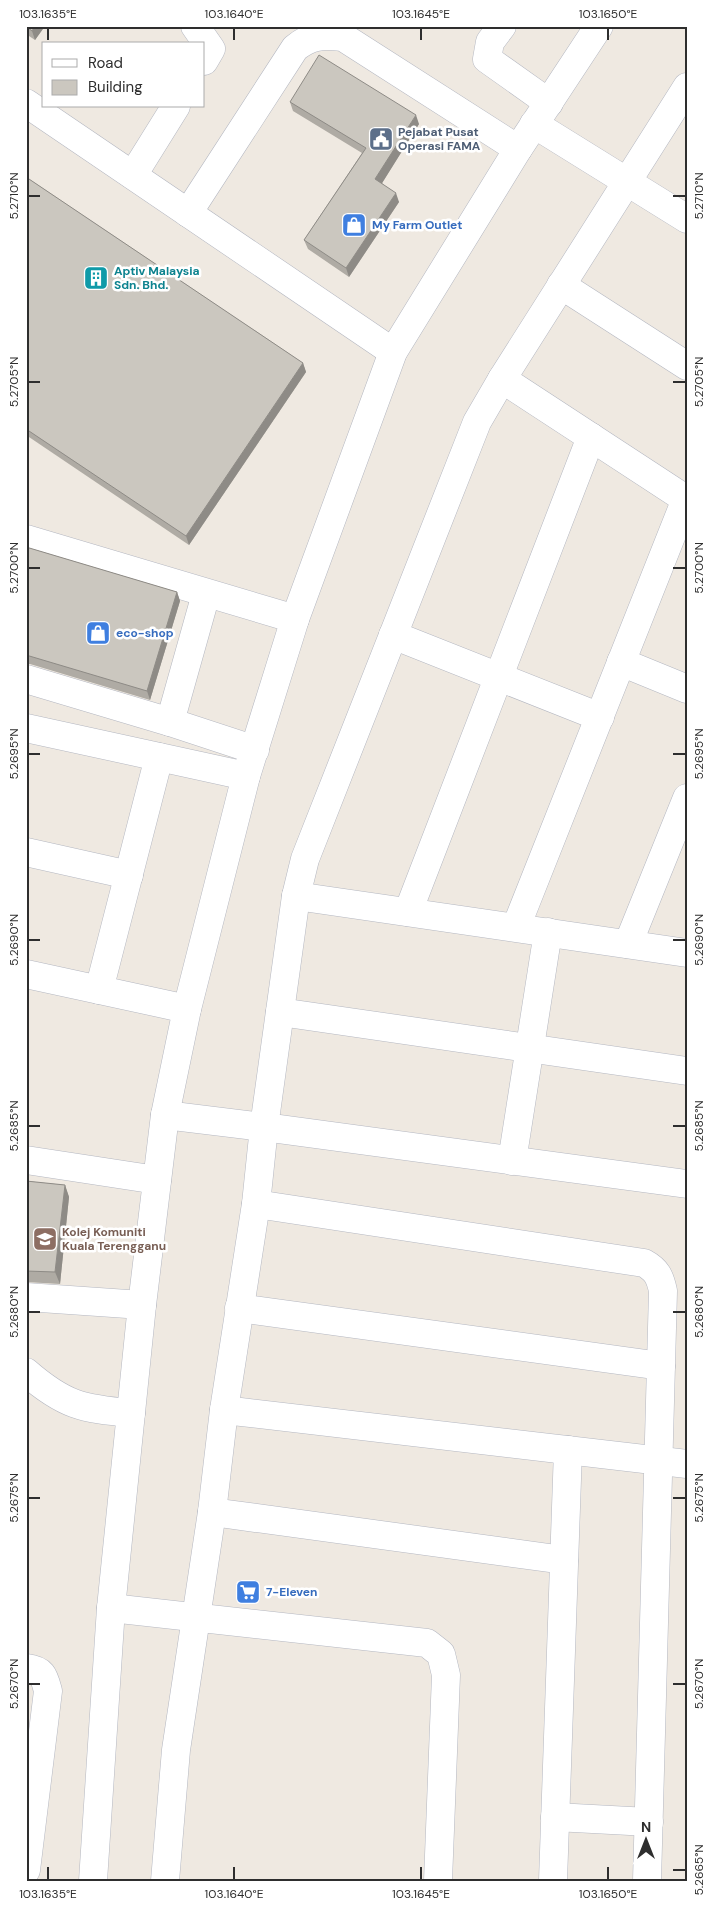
<svg xmlns="http://www.w3.org/2000/svg" width="713" height="1907" font-family="'DM Sans',sans-serif">
  <style>
    .lines { fill: none; stroke-linecap: round; stroke-linejoin: round }
    .minor-casing { stroke: #b4b7c1; stroke-width: 29 }
    .minor { stroke: #fff; stroke-width: 28 }
    .wall { fill: #afaba4 }
    .shaded-wall { fill: #8e8b86 }
    .building { fill: #cbc7bf; stroke: #8e8b86 }
    .ticks { fill: none; stroke: #2e2e2e; stroke-width: 2 }
    .labels { text-anchor: middle; dominant-baseline: central; stroke-width: 5; stroke-linejoin: round; paint-order: stroke }
    .service-label { font-size: 12px; font-weight: bold; fill: #4e5e75; stroke: #fff; text-anchor: start }
    .shop-label { font-size: 12px; font-weight: bold; fill: #366cbe; stroke: #fff; text-anchor: start }
    .culture-label { font-size: 12px; font-weight: bold; fill: #0d838f; stroke: #fff; text-anchor: start }
    .education-label { font-size: 12px; font-weight: bold; fill: #785e54; stroke: #fff; text-anchor: start }
    .neatline { fill: none; stroke: #2e2e2e; stroke-width: 2 }
    .ticks-label { font-size: 12px; text-anchor: middle; fill: #2e2e2e }
  </style>
  <rect width="100%" height="100%" fill="#efe9e1"/>
  <g class="lines">
    <defs>
      <g id="minor">
        <path d="M 195,26 L 211,49 L 204,61"/>
        <path d="M 502,26 L 490,42 L 487,59 L 549,103"/>
        <path d="M 26,103 L 393,352"/>
        <path d="M 534,124 L 687,219"/>
        <path d="M 133,175 L 176,106"/>
        <path d="M 188,213 L 295,48 C 311,35 322,35 343,37 L 518,149"/>
        <path d="M 561,285 L 687,366"/>
        <path d="M 502,379 L 687,500"/>
        <path d="M 26,539 L 295,619"/>
        <path d="M 393,635 L 600,717"/>
        <path d="M 621,662 L 687,689"/>
        <path d="M 26,679 L 170,722 L 255,750"/>
        <path d="M 170,722 L 206,594"/>
        <path d="M 26,728 L 246,776"/>
        <path d="M 26,852 L 129,875"/>
        <path d="M 296,896 L 687,953"/>
        <path d="M 408,912 L 591,437"/>
        <path d="M 516,927 L 686,499"/>
        <path d="M 628,944 L 687,798"/>
        <path d="M 26,974 L 187,1009"/>
        <path d="M 99,990 L 159,757"/>
        <path d="M 280,1012 L 687,1071"/>
        <path d="M 165,1115 L 264,1127 L 687,1184"/>
        <path d="M 26,1160 L 157,1180"/>
        <path d="M 512,1161 L 548,932"/>
        <path d="M 256,1204 L 644,1263 C 657,1270 660,1277 663,1291 L 647,1881"/>
        <path d="M 26,1297 L 142,1305"/>
        <path d="M 239,1308 L 661,1366"/>
        <path d="M 26,1372 C 64,1405 82,1409 131,1413"/>
        <path d="M 224,1410 L 687,1464"/>
        <path d="M 212,1512 L 564,1560"/>
        <path d="M 111,1608 L 427,1643 L 441,1654 L 446,1675 L 438,1881"/>
        <path d="M 26,1668 C 43,1670 44,1676 48,1691 L 26,1870"/>
        <path d="M 555,1817 L 649,1822"/>
        <path d="M 93,1881 L 111,1608 L 142,1305 L 165,1115 L 187,1009 L 246,776 L 295,619 L 393,352 L 518,149 L 599,26"/>
        <path d="M 165,1881 L 176,1750 L 212,1512 L 224,1410 L 256,1204 L 264,1127 L 296,896 L 305,859 L 477,422 L 502,379 L 687,87"/>
        <path d="M 553,1881 L 568,1450"/>
      </g>
    </defs>
    <use href="#minor" class="minor-casing"/>
    <use href="#minor" class="minor"/>
  </g>
  <g class="wall">
    <path d="M 26,26 L 45,26 L 35,40 L 26,34 Z"/>
    <path d="M 290,102 L 419,124 L 382,183 L 399,202 L 349,277 L 308,249 L 304,240 L 362,153 L 293,111 Z"/>
    <path d="M 26,177 L 303,363 L 306,372 L 189,545 L 26,435 Z"/>
    <path d="M 26,547 L 177,592 L 180,601 L 150,700 L 30,664 L 26,664 Z"/>
    <path d="M 26,1181 L 65,1185 L 69,1197 L 60,1284 L 26,1282 Z"/>
  </g>
  <g class="shaded-wall">
    <path d="M 35,26 L 45,26 L 35,40 L 32,31 Z"/>
    <path d="M 416,115 L 419,124 L 379,188 L 375,179 Z"/>
    <path d="M 396,193 L 399,202 L 349,277 L 346,268 Z"/>
    <path d="M 303,363 L 306,372 L 189,545 L 186,536 Z"/>
    <path d="M 177,592 L 180,601 L 150,700 L 147,691 Z"/>
    <path d="M 65,1185 L 69,1197 L 60,1284 L 55,1272 Z"/>
  </g>
  <g class="building">
    <path d="M 26,26 L 35,26 L 32,31 Z"/>
    <path d="M 319,55 L 416,115 L 375,179 L 396,193 L 346,268 L 304,240 L 366,148 L 290,102 Z"/>
    <path d="M 26,177 L 303,363 L 186,536 L 26,429 Z"/>
    <path d="M 26,547 L 177,592 L 147,691 L 26,655 Z"/>
    <path d="M 26,1181 L 65,1185 L 55,1272 L 26,1271 Z"/>
  </g>
  <path class="ticks" d="M 48,28 L 48,40M 234,28 L 234,40M 421,28 L 421,40M 608,28 L 608,40M 28,196 L 40,196M 673,196 L 686,196M 28,382 L 40,382M 673,382 L 686,382M 28,568 L 40,568M 673,568 L 686,568M 28,754 L 40,754M 673,754 L 686,754M 28,940 L 40,940M 673,940 L 686,940M 28,1126 L 40,1126M 673,1126 L 686,1126M 28,1312 L 40,1312M 673,1312 L 686,1312M 28,1498 L 40,1498M 673,1498 L 686,1498M 28,1684 L 40,1684M 673,1684 L 686,1684M 48,1867 L 48,1880M 234,1867 L 234,1880M 421,1867 L 421,1880M 608,1867 L 608,1880M 673,1870 L 686,1870"/>
  <defs>
    <symbol id="civic-square" viewBox="-11 -11 22 22"><rect x="-9" y="-9" width="18" height="18" rx="4" fill="#5c6f8a" stroke="#fff"/><path d="M-.6-6.5H3V-4.5H.6V-3L4-1V1h2V6H-6V1h2V-1L-.6-3ZM-1.2 2.5V6h2.4V2.5Z" fill="#fff"/></symbol>
    <symbol id="shop-square" viewBox="-11 -11 22 22"><rect x="-9" y="-9" width="18" height="18" rx="4" fill="#3f7fe0" stroke="#fff"/><path d="M-5-2.5h2.3a2.7 3.5 0 0 1 5.4 0H5L5.5 6h-11ZM-1.5-2.5h3a1.5 2.3 0 0 0-3 0Z" fill="#fff"/></symbol>
    <symbol id="building-square" viewBox="-11 -11 22 22"><rect x="-9" y="-9" width="18" height="18" rx="4" fill="#0f9aa8" stroke="#fff"/><path d="M-4-6H4V6H1V3H-1V6H-4ZM-2.5-4.3h1.7v1.8h-1.7ZM.8-4.3h1.7v1.8H.8ZM-2.5-1h1.7V.8h-1.7ZM.8-1h1.7V.8H.8Z" fill="#fff"/></symbol>
    <symbol id="university-square" viewBox="-11 -11 22 22"><rect x="-9" y="-9" width="18" height="18" rx="4" fill="#8d6e63" stroke="#fff"/><path d="M0-5L7-2L0 1L-7-2ZM-4 1L0 2.5L4 1V4Q0 6-4 4Z" fill="#fff"/></symbol>
    <symbol id="supermarket-square" viewBox="-11 -11 22 22"><rect x="-9" y="-9" width="18" height="18" rx="4" fill="#3f7fe0" stroke="#fff"/><path d="M-6-5.5h2.5l.6 2H6L4.5 2H-2.5L-4.4-4H-6ZM-1.5 3.2a1.3 1.3 0 1 0 .1 0ZM3 3.2a1.3 1.3 0 1 0 .1 0Z" fill="#fff"/></symbol>
  </defs>
  <g fill-rule="evenodd">
    <use href="#civic-square" x="367" y="125" width="28" height="28"/>
    <use href="#shop-square" x="340" y="211" width="28" height="28"/>
    <use href="#building-square" x="82" y="264" width="28" height="28"/>
    <use href="#shop-square" x="84" y="619" width="28" height="28"/>
    <use href="#university-square" x="31" y="1225" width="28" height="28"/>
    <use href="#supermarket-square" x="234" y="1578" width="28" height="28"/>
  </g>
  <g class="labels">
    <g class="service-label">
      <text x="398" y="132">Pejabat Pusat<tspan x="398" dy="14">Operasi FAMA</tspan></text>
    </g>
    <g class="shop-label">
      <text x="372" y="225">My Farm Outlet</text>
      <text x="116" y="633">eco-shop</text>
      <text x="266" y="1592">7-Eleven</text>
    </g>
    <g class="culture-label">
      <text x="114" y="271">Aptiv Malaysia<tspan x="114" dy="14">Sdn. Bhd.</tspan></text>
    </g>
    <g class="education-label">
      <text x="62" y="1232">Kolej Komuniti<tspan x="62" dy="14">Kuala Terengganu</tspan></text>
    </g>
  </g>
  <rect width="713" height="1907" fill="none" stroke="#ffffff" stroke-width="55"/>
  <rect x="42" y="42" width="162" height="65" fill="#ffffff" stroke="#ababab"/>
  <rect x="52" y="59" width="25" height="8" fill="#ffffff" stroke="#ababab"/>
  <text x="88" y="68" font-size="15" fill="#2e2e2e">Road</text>
  <rect x="52" y="80" width="25" height="15" fill="#cbc7bf" stroke="#ababab"/>
  <text x="88" y="92" font-size="15" fill="#2e2e2e">Building</text>
  <g transform="translate(646 1840)" stroke="#ffffff" stroke-width="4" paint-order="stroke">
  <path d="M0-4L9 19L0 12L-9 19Z" fill="#2e2e2e"/>
  <text y="-8" font-size="14" font-weight="bold" text-anchor="middle" fill="#2e2e2e">N</text>
  </g>
  <rect x="28" y="28" width="658" height="1852" class="neatline"/>
  <g class="ticks-label">
    <text x="48" y="18">103.1635°E</text>
    <text x="234" y="18">103.1640°E</text>
    <text x="421" y="18">103.1645°E</text>
    <text x="608" y="18">103.1650°E</text>
    <text transform="translate(14 196) rotate(-90)" y="4">5.2710°N</text>
    <text transform="translate(699 196) rotate(-90)" y="4">5.2710°N</text>
    <text transform="translate(14 382) rotate(-90)" y="4">5.2705°N</text>
    <text transform="translate(699 382) rotate(-90)" y="4">5.2705°N</text>
    <text transform="translate(14 568) rotate(-90)" y="4">5.2700°N</text>
    <text transform="translate(699 568) rotate(-90)" y="4">5.2700°N</text>
    <text transform="translate(14 754) rotate(-90)" y="4">5.2695°N</text>
    <text transform="translate(699 754) rotate(-90)" y="4">5.2695°N</text>
    <text transform="translate(14 940) rotate(-90)" y="4">5.2690°N</text>
    <text transform="translate(699 940) rotate(-90)" y="4">5.2690°N</text>
    <text transform="translate(14 1126) rotate(-90)" y="4">5.2685°N</text>
    <text transform="translate(699 1126) rotate(-90)" y="4">5.2685°N</text>
    <text transform="translate(14 1312) rotate(-90)" y="4">5.2680°N</text>
    <text transform="translate(699 1312) rotate(-90)" y="4">5.2680°N</text>
    <text transform="translate(14 1498) rotate(-90)" y="4">5.2675°N</text>
    <text transform="translate(699 1498) rotate(-90)" y="4">5.2675°N</text>
    <text transform="translate(14 1684) rotate(-90)" y="4">5.2670°N</text>
    <text transform="translate(699 1684) rotate(-90)" y="4">5.2670°N</text>
    <text transform="translate(699 1870) rotate(-90)" y="4">5.2665°N</text>
    <text x="48" y="1898">103.1635°E</text>
    <text x="234" y="1898">103.1640°E</text>
    <text x="421" y="1898">103.1645°E</text>
    <text x="608" y="1898">103.1650°E</text>
  </g>
</svg>
